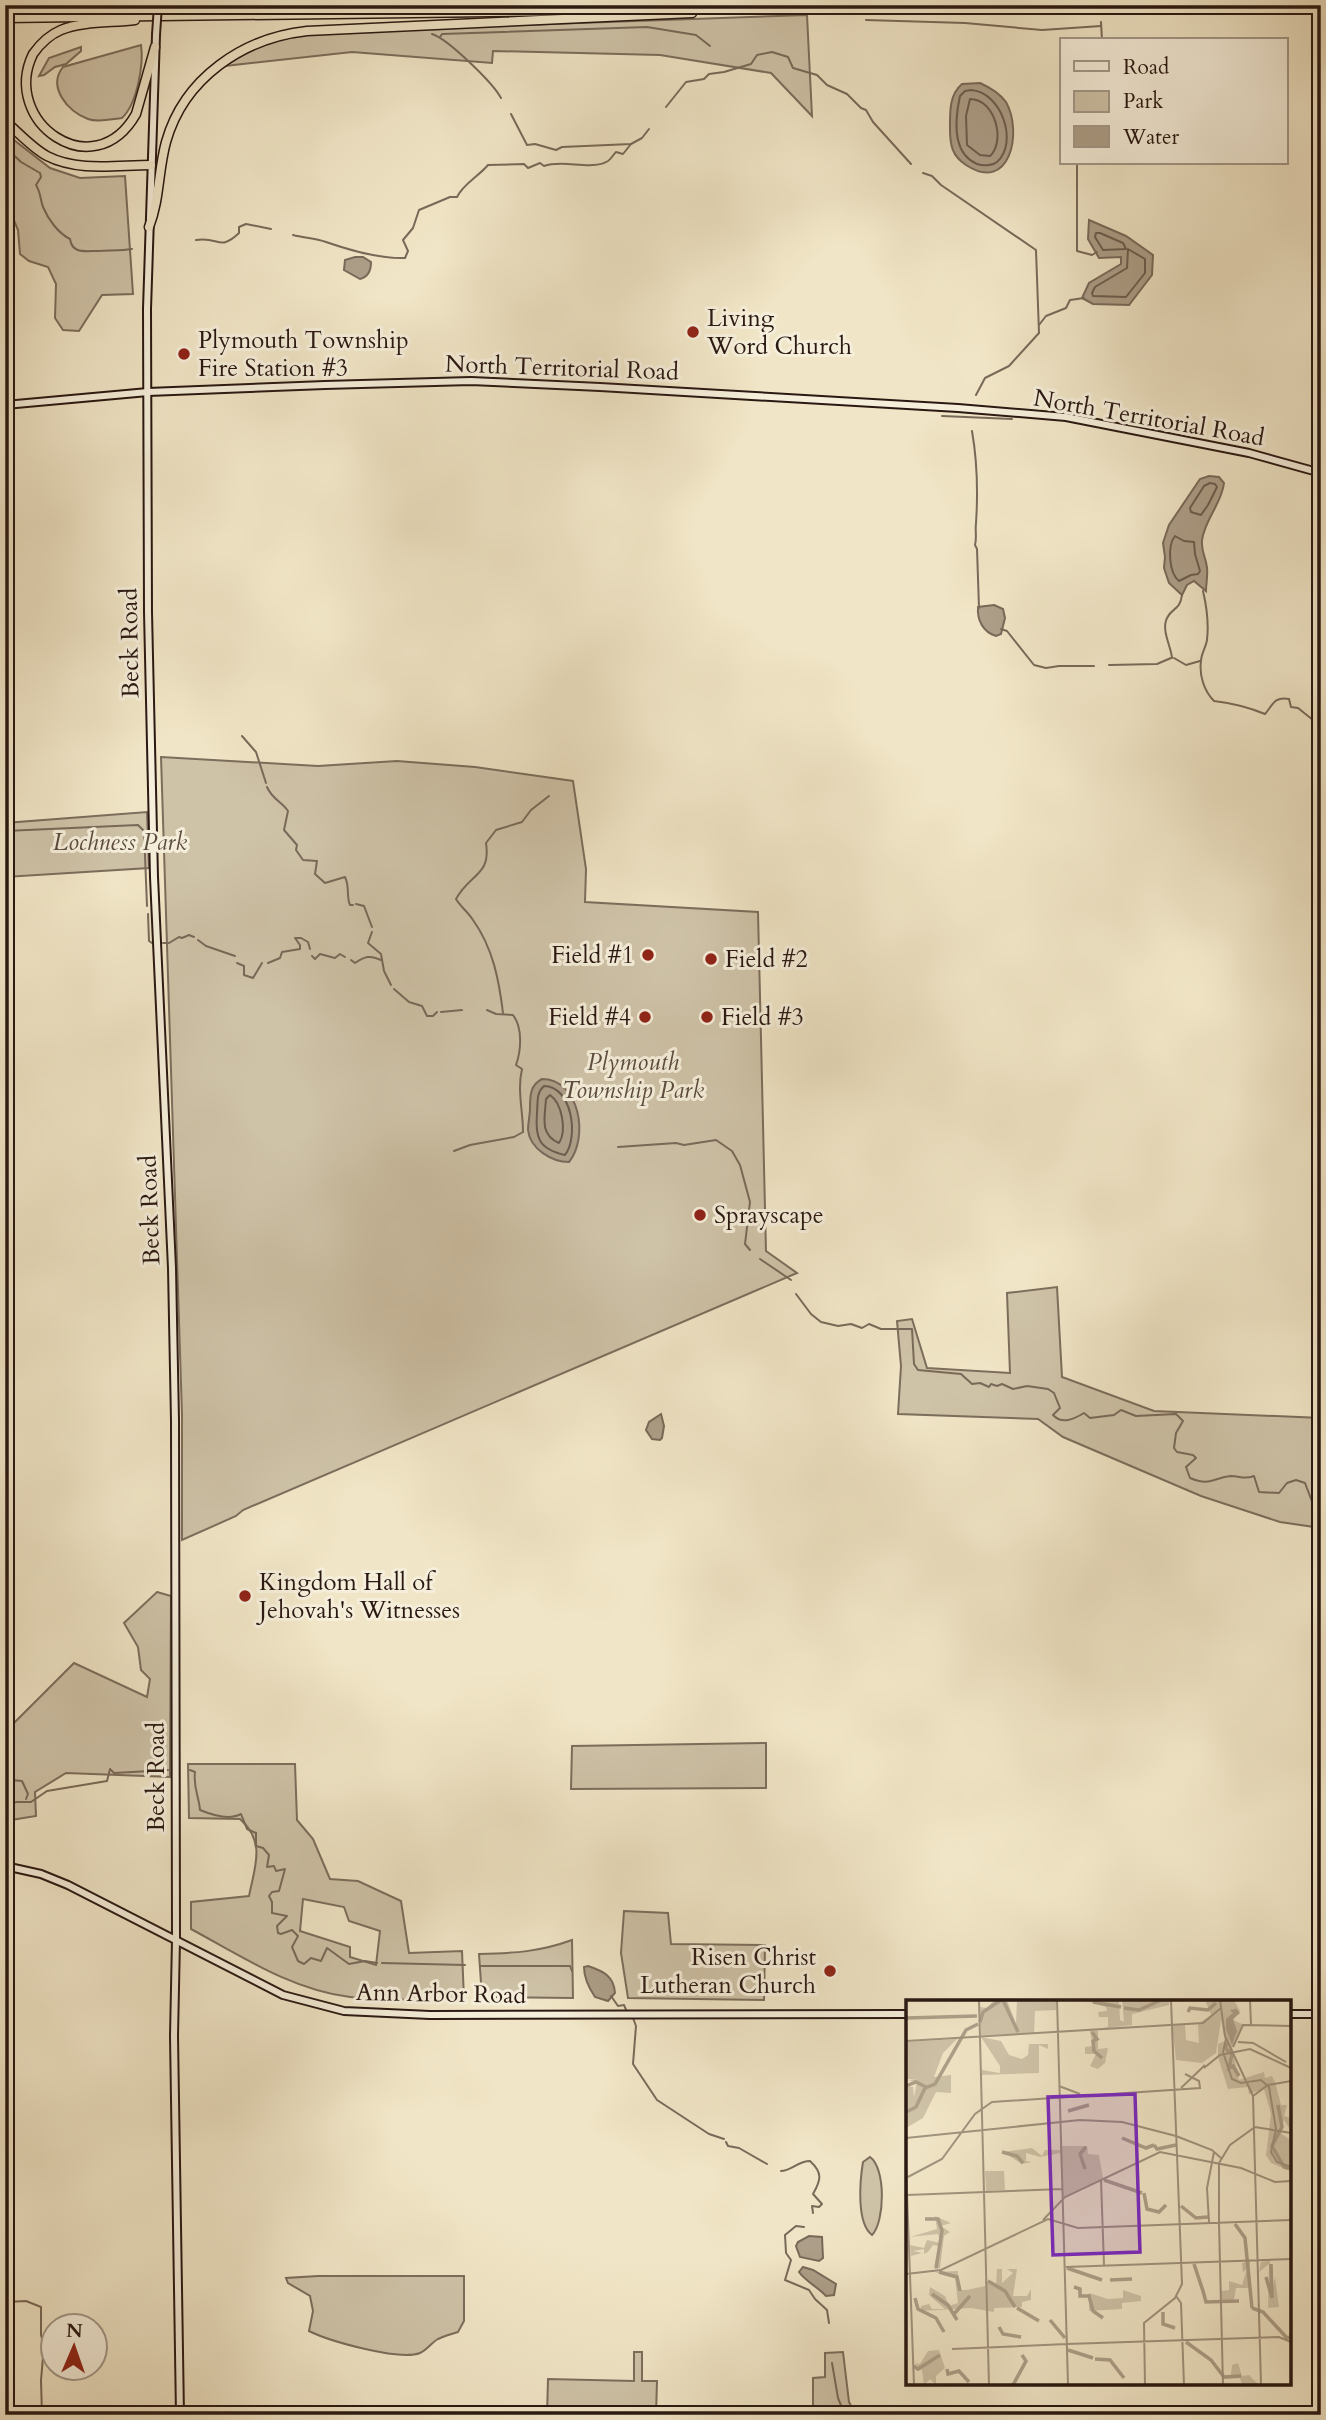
<svg xmlns="http://www.w3.org/2000/svg" width="1326" height="2420" font-family="Cardo,serif">
  <style>
    .green { fill: #cec2a7; stroke: #7c6d5c; stroke-width: 2; fill-rule: evenodd }
    .water { fill: #ad9f89; stroke: #796959; stroke-width: 2 }
    .lines { fill: none; stroke-linecap: round; stroke-linejoin: round }
    .shore { stroke: #6c5c4e; stroke-width: 2 }
    .stream { stroke: #796959; stroke-width: 2 }
    .secondary-casing { stroke: #2a1812; stroke-width: 10 }
    .highway-casing { stroke: #2a1812; stroke-width: 11 }
    .secondary { stroke: #f5eeda; stroke-width: 6 }
    .highway { stroke: #f0e5c6; stroke-width: 8 }
    .secondary-bridge-casing { stroke: #2a1812; stroke-width: 10; stroke-linecap: butt }
    .secondary-bridge { stroke: #f5eeda; stroke-width: 6 }
    .poi-dot { fill: #8f2418; stroke: #f5eeda; stroke-width: 2.5 }
    .labels { text-anchor: middle; dominant-baseline: central; stroke-width: 6; stroke-linejoin: round; paint-order: stroke }
    .poi-label { font-size: 24px; fill: #2a1812; stroke: #f5eeda; text-anchor: start }
    .street-label { font-size: 24px; fill: #2a1812; stroke: #f5eeda }
    .park-label { font-size: 24px; font-style: italic; fill: #5b4b3f; stroke: #f5eeda }
    .inset-river { fill: none; stroke: #ad9f89; stroke-width: 3.5 }
    .inset-road { fill: none; stroke: #a1937e; stroke-width: 2 }
    .view { fill: #7b2cbf; fill-opacity: 0.15; stroke: #7b2cbf; stroke-width: 3.5 }
    .inset-edge { fill: none; stroke: #2a1812; stroke-width: 3.5 }
  </style>
  <rect width="100%" height="100%" fill="#f0e5c6"/>
  <filter id="stains"><feTurbulence type="fractalNoise" baseFrequency=".00286" numOctaves="4"/><feColorMatrix values="0 0 0 0 .2 0 0 0 0 .09 0 0 0 0 .02 0 0 0 .5 -.17"/></filter>
  <radialGradient id="worn" r=".72"><stop offset=".6" stop-color="#630" stop-opacity="0"/><stop offset="1" stop-color="#630" stop-opacity=".3"/></radialGradient>
  <g class="green">
    <path d="M 807,15 L 812,116 L 771,73 L 660,55 L 493,51 L 492,63 L 352,52 L 216,67 L 235,54 L 291,33 Z"/>
    <path d="M 141,45 C 144,64 137,104 122,118 C 112,119 98,123 88,119 C 68,112 47,87 63,67 Z"/>
    <path d="M 81,47 L 81,51 L 66,64 L 55,67 L 44,75 L 39,76 L 49,58 Z"/>
    <path d="M 5,133 L 50,168 L 80,178 L 125,176 L 133,294 L 102,295 L 79,331 L 63,330 L 55,318 L 56,284 L 48,267 L 29,261 L 20,254 L 18,230 L 12,216 L 5,215 Z"/>
    <path d="M 161,757 L 318,766 L 397,761 L 475,767 L 573,781 L 586,869 L 585,902 L 758,912 L 766,1251 L 797,1273 L 243,1510 L 236,1516 L 182,1540 L 182,1415 Z"/>
    <path d="M 147,812 L 149,868 L 5,877 L 5,823 Z"/>
    <path d="M 1057,1287 L 1062,1377 L 1154,1411 L 1321,1418 L 1321,1528 L 1280,1522 L 1201,1496 L 1063,1437 L 1038,1419 L 898,1414 L 901,1366 L 897,1321 L 912,1319 L 927,1368 L 1010,1373 L 1007,1293 Z"/>
    <path d="M 157,1592 L 171,1596 L 170,1777 L 66,1773 L 35,1792 L 36,1816 L 5,1821 L 5,1732 L 74,1663 L 147,1697 L 150,1679 L 141,1670 L 138,1647 L 124,1623 Z"/>
    <path d="M 766,1743 L 766,1788 L 571,1789 L 572,1746 Z"/>
    <path d="M 188,1764 L 295,1764 L 297,1820 L 313,1839 L 330,1879 L 358,1881 L 401,1901 L 409,1953 L 462,1951 L 464,1999 C 426,1998 387,2002 350,1997 C 292,1990 241,1956 191,1929 L 191,1902 L 249,1896 C 255,1866 266,1842 240,1819 L 189,1818 ZM 303,1899 L 344,1907 L 349,1921 L 380,1931 L 376,1965 L 350,1957 L 350,1947 L 300,1931 Z"/>
    <path d="M 624,1911 L 668,1913 L 671,1944 L 765,1945 L 764,2000 L 628,1998 L 621,1953 Z"/>
    <path d="M 572,1940 L 573,1998 L 482,1997 L 479,1954 C 515,1953 539,1952 572,1940 Z"/>
    <path d="M 870,2157 C 886,2168 885,2222 872,2235 C 856,2223 860,2180 863,2162 Z"/>
    <path d="M 318,2276 L 464,2276 L 464,2321 L 458,2332 C 451,2334 444,2336 438,2339 C 431,2343 427,2350 420,2353 C 399,2361 329,2341 309,2331 L 313,2311 L 310,2296 L 288,2283 L 286,2278 Z"/>
    <path d="M 634,2352 L 642,2352 L 642,2381 L 657,2381 L 656,2415 L 547,2415 L 548,2379 L 634,2381 Z"/>
    <path d="M 843,2352 L 849,2402 L 856,2415 L 813,2415 L 813,2378 L 825,2377 L 825,2353 Z"/>
  </g>
  <g class="water">
    <path d="M 980,83 C 989,87 1000,94 1006,102 C 1023,132 1010,194 966,165 C 952,156 950,145 950,129 C 950,112 949,95 962,84 Z"/>
    <path d="M 1089,220 L 1126,236 L 1153,255 L 1152,275 L 1129,305 L 1093,304 L 1082,298 L 1089,283 L 1121,264 L 1121,257 L 1099,258 L 1088,239 Z"/>
    <path d="M 355,257 L 363,257 L 371,262 C 371,270 368,277 360,279 L 344,270 L 345,260 Z"/>
    <path d="M 1209,476 L 1219,477 L 1224,483 C 1222,503 1205,519 1202,540 C 1201,551 1206,558 1207,568 C 1208,575 1206,584 1206,591 L 1194,581 L 1187,585 L 1182,595 L 1169,583 L 1164,568 L 1165,557 L 1163,543 L 1169,525 L 1200,479 Z"/>
    <path d="M 994,605 L 1003,609 L 1005,618 L 1001,634 L 996,636 C 983,632 977,620 978,607 Z"/>
    <path d="M 542,1079 C 580,1079 589,1138 569,1162 C 552,1162 530,1149 528,1130 C 528,1123 530,1115 530,1108 C 530,1096 530,1085 542,1079 Z"/>
    <path d="M 661,1414 L 664,1426 L 662,1438 L 660,1440 L 652,1439 L 646,1430 L 649,1422 Z"/>
    <path d="M 588,1966 C 603,1971 614,1976 615,1993 L 608,2001 L 595,1997 C 589,1988 584,1979 584,1967 Z"/>
    <path d="M 809,2236 L 822,2237 L 823,2258 L 819,2261 L 800,2257 L 796,2246 L 798,2242 Z"/>
    <path d="M 803,2267 L 813,2270 L 836,2284 L 834,2295 L 826,2296 C 818,2287 805,2281 799,2272 Z"/>
  </g>
  <g class="lines">
    <g class="shore">
      <path d="M 971,90 C 1001,92 1019,142 997,162 C 992,166 983,166 977,164 C 951,153 955,119 960,96 L 965,91 Z"/>
      <path d="M 970,99 C 995,99 1006,141 990,156 L 980,155 L 967,145 L 966,116 Z"/>
      <path d="M 1100,233 L 1123,243 L 1126,249 L 1103,250 L 1095,237 L 1096,233 Z"/>
      <path d="M 1128,249 L 1145,259 L 1145,273 L 1126,297 L 1093,296 L 1092,293 L 1095,287 L 1127,268 Z"/>
      <path d="M 1210,483 L 1215,484 L 1217,487 L 1208,505 L 1201,515 L 1191,512 L 1190,508 L 1204,486 Z"/>
      <path d="M 1175,536 L 1184,541 L 1194,542 L 1195,554 L 1200,571 L 1198,574 L 1191,575 L 1179,581 C 1169,573 1167,546 1175,536 Z"/>
      <path d="M 544,1086 C 572,1086 579,1137 565,1155 C 538,1149 535,1137 537,1113 C 538,1102 536,1093 544,1086 Z"/>
      <path d="M 550,1095 C 562,1103 567,1131 559,1143 C 539,1134 545,1117 546,1099 Z"/>
    </g>
    <g class="stream">
      <path d="M 866,20 L 965,23 L 1042,30 L 1101,26"/>
      <path d="M 1101,22 L 1102,40"/>
      <path d="M 432,34 C 448,39 493,83 501,98"/>
      <path d="M 440,37 L 442,34 L 647,27 L 696,35 L 710,46"/>
      <path d="M 666,107 L 686,82 L 704,79 L 709,74 L 724,72 L 751,64 L 757,55 L 772,52 L 788,57 L 793,68 L 817,75 L 827,85 L 847,94 L 861,108 L 866,110 L 873,122 L 911,164"/>
      <path d="M 511,114 L 527,145 L 535,144 L 556,150 L 562,147 L 631,144 L 642,138 L 649,129"/>
      <path d="M 5,147 L 21,162 L 40,173 L 41,177 L 36,185 C 41,193 40,199 43,207 C 48,219 58,233 70,239 C 72,254 85,251 97,251 C 109,250 120,251 132,249"/>
      <path d="M 1077,163 L 1077,251 L 1092,255 L 1097,252"/>
      <path d="M 923,173 L 932,176 L 941,185 L 1036,250 L 1039,333 L 1009,366 L 985,378 L 976,395"/>
      <path d="M 293,235 C 304,238 315,238 326,242 C 349,250 379,259 405,258 L 408,251 L 403,240 L 413,228 L 419,210 L 450,197 L 457,197 C 463,184 479,176 488,165 L 524,164 L 528,168 L 540,163 L 544,166 C 563,159 592,171 608,161 C 611,159 613,155 616,152 L 623,154 L 631,144"/>
      <path d="M 196,240 C 219,236 219,252 239,233 L 239,227 L 246,224 L 271,229"/>
      <path d="M 1039,325 L 1046,316 L 1066,308 L 1070,300 L 1084,298"/>
      <path d="M 942,416 L 1012,419"/>
      <path d="M 972,431 C 977,460 978,493 976,523 C 975,531 977,538 975,545 L 977,549 L 979,608"/>
      <path d="M 1203,591 C 1207,608 1209,623 1207,640 C 1206,647 1201,654 1201,661 C 1199,675 1204,691 1214,701 C 1231,703 1248,707 1265,714 C 1273,705 1274,696 1289,699 L 1291,707 L 1298,708 L 1313,720 L 1315,740 L 1321,744"/>
      <path d="M 1001,629 L 1007,631 L 1034,665 L 1046,668 L 1059,666 L 1094,666"/>
      <path d="M 1172,658 C 1171,646 1161,630 1167,618 C 1172,607 1180,611 1182,595"/>
      <path d="M 1174,658 L 1186,665 L 1200,661"/>
      <path d="M 1109,665 L 1157,664 L 1171,658"/>
      <path d="M 242,736 L 256,752 L 266,783"/>
      <path d="M 267,787 C 272,799 282,802 288,811 L 284,830 L 297,845 L 296,850 L 303,860 L 317,861 L 315,874 L 325,883 L 345,877 C 350,887 346,896 350,905 L 353,905"/>
      <path d="M 5,831 L 138,825 L 144,831 L 147,906"/>
      <path d="M 356,904 L 364,906 L 372,927"/>
      <path d="M 148,914 L 149,941 L 152,943"/>
      <path d="M 372,932 L 368,943 L 381,954 L 384,971 L 391,985"/>
      <path d="M 198,940 L 206,946 L 235,956"/>
      <path d="M 163,943 L 169,943 L 179,937 L 182,938 L 189,935 L 194,937"/>
      <path d="M 312,956 L 315,959 L 320,954 L 335,958 L 340,954 L 345,957"/>
      <path d="M 351,960 L 355,963 C 365,956 370,955 381,960"/>
      <path d="M 237,963 L 244,966 L 244,975 L 253,978 L 262,963"/>
      <path d="M 268,963 L 280,958 L 282,952 L 300,949 L 300,945 L 295,938 L 301,938 L 308,942 L 310,949"/>
      <path d="M 394,989 L 409,1002 L 422,1006 L 427,1016 L 433,1016 L 437,1012"/>
      <path d="M 487,1010 L 496,1014 L 513,1015 C 523,1028 521,1051 516,1065 L 522,1069 C 517,1090 523,1111 523,1132"/>
      <path d="M 441,1012 L 462,1010"/>
      <path d="M 503,1013 C 499,980 493,948 473,920 C 468,912 460,906 456,899 C 470,873 491,876 486,843 L 496,830 L 522,822 L 531,810 L 549,796"/>
      <path d="M 618,1147 L 676,1143 L 684,1145 L 716,1140 L 732,1151 L 740,1165 L 750,1202 L 745,1244 L 750,1250"/>
      <path d="M 454,1151 L 470,1145 L 514,1137 L 523,1132"/>
      <path d="M 760,1259 L 791,1280"/>
      <path d="M 796,1294 L 811,1314 L 821,1322 L 838,1326 L 851,1324 L 862,1328 L 869,1324 L 881,1329 L 912,1329 L 914,1364 L 918,1370 L 961,1374 L 972,1384 L 980,1383 L 989,1387 L 991,1384 L 997,1386 L 1002,1384 L 1013,1389 L 1027,1386 L 1048,1389 L 1054,1393 L 1060,1408 L 1053,1415 C 1062,1425 1074,1419 1084,1413 L 1090,1418 L 1114,1415 L 1121,1410 L 1136,1416 L 1176,1414 L 1183,1421 L 1176,1433 L 1174,1448 L 1177,1452 L 1193,1455 L 1196,1458 L 1186,1467 L 1190,1478 C 1211,1487 1214,1477 1231,1476 C 1240,1476 1244,1480 1254,1476 L 1259,1492 L 1279,1493 L 1287,1483 L 1296,1480 L 1305,1483 L 1313,1504 L 1321,1507"/>
      <path d="M 190,1770 L 195,1772 C 193,1788 199,1796 200,1810 C 212,1815 230,1820 241,1814 L 247,1829 L 256,1833 L 256,1846 L 263,1848 L 269,1855 L 267,1867 L 274,1866 L 276,1871 L 285,1869 L 279,1891 L 272,1892 L 269,1896 L 272,1902 L 272,1913 L 287,1916 L 277,1926 L 278,1933 L 281,1934 L 292,1930 L 298,1936 L 292,1947 L 298,1961 L 304,1964 L 311,1958 L 321,1961 L 327,1948 L 349,1964 L 365,1961 L 377,1963"/>
      <path d="M 5,1772 L 11,1780 L 22,1781 L 28,1794 L 26,1799"/>
      <path d="M 5,1809 L 16,1802 L 31,1802 L 47,1791 L 107,1781 L 110,1769 L 114,1773 L 168,1770"/>
      <path d="M 382,1963 L 465,1965"/>
      <path d="M 480,1966 L 570,1966 L 572,1971"/>
      <path d="M 611,1996 L 618,2006 L 624,2005 L 627,2012"/>
      <path d="M 633,2018 L 636,2026 L 633,2064 L 657,2100 L 709,2134 L 724,2139"/>
      <path d="M 726,2142 L 728,2146 L 739,2148 L 767,2164"/>
      <path d="M 781,2171 C 791,2171 798,2161 810,2161 C 823,2173 821,2180 813,2194 L 822,2204 L 819,2207 L 812,2206 L 813,2213"/>
      <path d="M 804,2227 L 796,2226 L 785,2235 L 786,2253 L 791,2260 L 785,2280 L 809,2290 L 815,2299 L 827,2310 L 829,2323"/>
      <path d="M 5,2302 L 26,2301 L 41,2307 L 41,2335 L 44,2346 L 41,2380 L 42,2415"/>
      <path d="M 832,2363 L 838,2398 L 845,2415"/>
    </g>
    <defs>
      <g id="secondary">
        <path d="M 156,35 L 147,309 L 148,612 L 154,877 L 172,1268 L 175,1420 L 176,1940 L 174,2036 L 180,2415"/>
        <path d="M 5,405 L 148,392 L 325,385 L 471,381 L 600,387 L 958,408 L 1066,417 L 1249,453 L 1321,473"/>
        <path d="M 5,1866 L 41,1874 L 68,1885 L 283,1995 L 344,2011 L 430,2015 L 908,2014"/>
        <path d="M 1289,2014 L 1321,2014"/>
      </g>
      <g id="highway">
        <path d="M 5,18 L 1045,5"/>
        <path d="M 135,20 C 112,23 83,21 61,30 C 49,35 40,44 33,54 C 0,122 94,188 136,114 L 155,47"/>
        <path d="M 5,121 C 18,132 32,148 47,156 C 78,172 117,165 151,165"/>
        <path d="M 149,227 C 160,199 158,171 166,142 C 184,78 243,38 307,31 L 692,13"/>
      </g>
    </defs>
    <use href="#secondary" class="secondary-casing"/>
    <use href="#highway" class="highway-casing"/>
    <use href="#secondary" class="secondary"/>
    <use href="#highway" class="highway"/>
    <defs>
      <path id="secondary-bridge" d="M 156,35 L 158,5"/>
    </defs>
    <use href="#secondary-bridge" class="secondary-bridge-casing"/>
    <use href="#secondary-bridge" class="secondary-bridge"/>
  </g>
  <g class="poi-dot">
    <circle cx="693" cy="332" r="7"/>
    <circle cx="184" cy="354" r="7"/>
    <circle cx="648" cy="955" r="7"/>
    <circle cx="711" cy="959" r="7"/>
    <circle cx="645" cy="1017" r="7"/>
    <circle cx="707" cy="1017" r="7"/>
    <circle cx="700" cy="1215" r="7"/>
    <circle cx="245" cy="1596" r="7"/>
    <circle cx="830" cy="1971" r="7"/>
  </g>
  <g class="labels">
    <g class="poi-label">
      <text x="707" y="318">Living<tspan x="707" dy="28">Word Church</tspan></text>
      <text x="198" y="340">Plymouth Township<tspan x="198" dy="28">Fire Station #3</tspan></text>
      <text x="634" y="955" text-anchor="end">Field #1</text>
      <text x="725" y="959">Field #2</text>
      <text x="631" y="1017" text-anchor="end">Field #4</text>
      <text x="721" y="1017">Field #3</text>
      <text x="714" y="1215">Sprayscape</text>
      <text x="259" y="1582">Kingdom Hall of<tspan x="259" dy="28">Jehovah's Witnesses</tspan></text>
      <text x="816" y="1957" text-anchor="end">Risen Christ<tspan x="816" dy="28">Lutheran Church</tspan></text>
    </g>
    <g class="street-label">
      <text transform="translate(562 368) rotate(2)">North Territorial Road</text>
      <text transform="translate(1149 418) rotate(10)">North Territorial Road</text>
      <text transform="translate(130 643) rotate(-91)">Beck Road</text>
      <text transform="translate(150 1210) rotate(-92)">Beck Road</text>
      <text transform="translate(156 1777) rotate(-90)">Beck Road</text>
      <text transform="translate(441 1994) rotate(1)">Ann Arbor Road</text>
    </g>
    <g class="park-label">
      <text x="120" y="842">Lochness Park</text>
      <text x="633" y="1062">Plymouth<tspan x="633" dy="28">Township Park</tspan></text>
    </g>
  </g>
  <g transform="translate(906 2000)">
    <rect width="385" height="385" fill="#f0e5c6"/>
    <path d="M 88,0 L 101,0 L 110,24 L 111,0 L 150,0 L 150,10 L 129,11 L 128,34 L 75,35 L 74,7 L 81,8 ZM 177,0 L 213,0 L 214,20 L 218,22 L 216,0 L 263,0 L 263,5 L 226,14 L 226,25 L 193,29 L 202,27 L 202,17 L 193,17 L 192,12 L 201,11 L 200,7 ZM 299,0 L 328,0 L 334,11 L 327,20 L 338,25 L 326,47 L 333,80 L 358,72 L 359,78 L 366,76 L 369,82 L 375,105 L 381,105 L 378,116 L 385,118 L 385,131 L 378,120 L 373,132 L 383,139 L 385,136 L 385,171 L 365,163 L 360,155 L 365,114 L 358,89 L 343,94 L 342,87 L 322,89 L 312,57 L 312,44 L 319,41 L 315,20 L 310,53 L 296,63 L 270,60 L 266,25 L 279,25 L 280,40 L 293,43 L 292,24 L 305,15 ZM 184,31 L 192,31 L 192,49 L 202,48 L 199,63 L 192,69 L 184,66 L 190,54 L 179,54 L 179,47 L 187,46 ZM 75,37 L 95,41 L 103,55 L 116,59 L 122,55 L 123,44 L 142,44 L 142,49 L 133,45 L 133,73 L 76,75 L 76,70 L 94,73 L 94,66 ZM 51,39 L 37,53 L 28,77 L 45,75 L 45,93 L 30,92 L 17,118 L 0,128 L 0,86 L 7,87 L 8,97 L 11,82 L 2,80 L 12,79 L 0,79 L 0,42 ZM 154,146 L 181,146 L 182,154 L 193,155 L 197,178 L 157,197 L 154,153 L 134,157 L 120,153 L 120,161 L 126,162 L 116,164 L 97,152 L 126,148 L 136,156 L 139,150 L 154,150 ZM 79,171 L 98,171 L 99,190 L 80,191 ZM 29,216 L 45,223 L 35,226 L 44,232 L 38,236 L 34,268 L 29,269 L 33,246 L 27,245 L 22,252 L 18,254 L 18,249 L 7,251 L 16,253 L 5,256 L 4,245 L 18,248 L 21,240 L 34,243 L 32,234 L 4,237 L 31,229 ZM 368,260 L 364,261 L 365,297 L 369,277 L 373,307 L 362,308 L 363,264 L 353,272 L 355,262 ZM 344,261 L 342,288 L 330,288 L 328,300 L 316,301 L 315,291 L 323,290 L 323,281 L 336,285 L 341,269 L 337,272 L 336,263 ZM 91,269 L 96,269 L 96,283 L 107,273 L 101,269 L 111,269 L 107,296 L 121,296 L 125,289 L 125,300 L 116,302 L 116,307 L 88,308 L 88,312 L 65,308 L 15,311 L 15,306 L 23,304 L 26,309 L 39,309 L 23,295 L 24,287 L 39,296 L 43,306 L 52,303 L 49,278 L 29,272 L 52,271 L 52,290 L 61,290 L 79,286 L 79,281 L 90,284 ZM 217,290 L 235,296 L 235,301 L 216,303 L 216,309 L 183,311 L 183,293 L 202,299 L 217,298 ZM 33,350 L 39,368 L 30,376 L 30,385 L 24,379 L 18,385 L 16,370 L 9,363 L 14,364 L 22,351 ZM 332,363 L 336,376 L 343,375 L 353,385 L 336,385 L 334,378 L 317,379 L 325,375 L 326,365 Z" fill="#cec2a7"/>
    <path d="M 327,5 L 334,13 L 327,19 L 331,31 L 326,45 L 320,29 L 320,19 L 327,13 L 324,10 L 330,9 Z" fill="#ad9f89"/>
    <path class="inset-river" d="M 97,0 L 112,32M 187,2 L 215,7M 218,8 L 233,10 L 255,0M 282,12 L 284,8 L 302,10 L 310,3M 0,18 L 71,16M 74,22 L 77,12 L 95,0M 186,32 L 191,39 L 187,41 L 188,51 L 196,58M 321,43 L 319,48 L 326,54 L 323,68 L 327,66 L 333,76M 0,86 L 10,82 L 20,87M 372,105 L 376,127 L 366,146 L 378,167 L 385,169M 162,111 L 183,105M 0,112 L 10,107 L 19,88 L 29,84 L 60,30 L 72,24M 216,138 L 240,148 L 248,145M 248,145 L 251,149 L 270,145M 96,152 L 111,156 L 117,163M 179,169 L 174,154 L 180,147M 198,180 L 236,193M 238,193 L 241,209 L 253,212 L 260,205M 275,206 L 290,218 L 302,217M 19,219 L 32,219 L 36,231 L 30,268M 329,224 L 339,238 L 346,308M 288,264 L 297,291M 365,264 L 366,298M 161,268 L 196,280M 33,272 L 51,277 L 54,291M 360,277 L 366,298M 204,280 L 226,279M 82,281 L 99,291 L 109,307M 168,287 L 174,289 L 174,296 L 183,296 L 187,311 L 197,318M 297,291 L 300,302 L 333,301M 26,294 L 42,305 L 51,320M 9,298 L 12,309 L 30,318 L 38,332M 111,308 L 133,321M 346,308 L 357,312 L 381,338 L 385,337M 257,312 L 257,324 L 269,328M 48,314 L 64,296M 144,320 L 159,338M 93,327 L 97,334 L 115,337M 280,342 L 305,360 L 318,377 L 335,376M 162,350 L 187,358M 189,359 L 204,360 L 218,378M 8,366 L 12,369 L 34,355M 41,369 L 42,374 L 53,371 L 63,382M 107,385 L 120,361 L 116,355"/>
    <path class="inset-road" d="M 73,0 L 83,385M 151,0 L 162,385M 314,0 L 319,36 L 347,96M 344,0 L 345,25M 320,39 L 317,52 L 326,79 L 335,83 L 355,80 L 363,87 L 370,129 L 365,152 L 371,162 L 385,167M 0,41 L 297,23 L 315,8M 332,42 L 347,43 L 380,62M 327,47 L 337,25 L 385,26M 298,68 L 314,55 L 344,49 L 385,68M 153,86 L 174,94M 275,88 L 299,65M 347,96 L 355,385M 347,96 L 362,85 L 385,81M 270,136 L 306,150 L 315,158M 0,138 L 174,120 L 216,122 L 270,136M 0,166 L 8,385M 0,178 L 36,159 L 69,114 L 86,102 L 294,88 L 293,81 L 279,74M 195,180 L 198,265M 1,195 L 156,189M 137,220 L 159,197 L 254,152 L 335,168 L 369,182 L 385,181M 303,222 L 301,188 L 308,152M 313,223 L 317,385M 313,223 L 313,163 L 324,145 L 349,127 L 385,133M 160,267 L 385,259M 0,274 L 35,270 L 142,219 L 172,228 L 385,220M 270,296 L 275,303 L 278,385M 161,344 L 373,337 L 385,342M 46,349 L 161,344M 239,385 L 238,323 L 269,298 L 276,284 L 265,0"/>
    <path class="view" d="M 229,94 L 234,252 L 147,255 L 142,97 Z"/>
    <rect width="385" height="385" class="inset-edge"/>
  </g>
  <rect width="1326" height="2420" fill="none" stroke="#f0e5c6" stroke-width="28"/>
  <rect x="7" y="7" width="1312" height="2406" fill="none" stroke="#2a1812" stroke-width="3.5"/>
  <rect x="14" y="14" width="1298" height="2392" fill="none" stroke="#2a1812" stroke-width="2"/>
  <rect x="1060" y="38" width="228" height="126" fill="#f5eeda" stroke="#a4988a" stroke-width="2"/>
  <rect x="1074" y="61" width="35" height="10" fill="#f5eeda" stroke="#a4988a" stroke-width="2"/>
  <text x="1123" y="74" font-size="21" fill="#2a1812">Road</text>
  <rect x="1074" y="91" width="35" height="21" fill="#cec2a7" stroke="#a4988a" stroke-width="2"/>
  <text x="1123" y="108" font-size="21" fill="#2a1812">Park</text>
  <rect x="1074" y="126" width="35" height="21" fill="#ad9f89" stroke="#a4988a" stroke-width="2"/>
  <text x="1123" y="144" font-size="21" fill="#2a1812">Water</text>
  <g transform="translate(74 2347) rotate(2)"><circle r="33" fill="#f5eeda" stroke="#a4988a" stroke-width="2"/>
  <path d="M0-5L12 26L0 18L-12 26Z" fill="#8f2418"/>
  <text y="-10" font-size="19" font-weight="bold" text-anchor="middle" fill="#2a1812">N</text>
  </g>
  <rect width="100%" height="100%" filter="url(#stains)"/>
  <rect width="100%" height="100%" fill="url(#worn)"/>
</svg>
